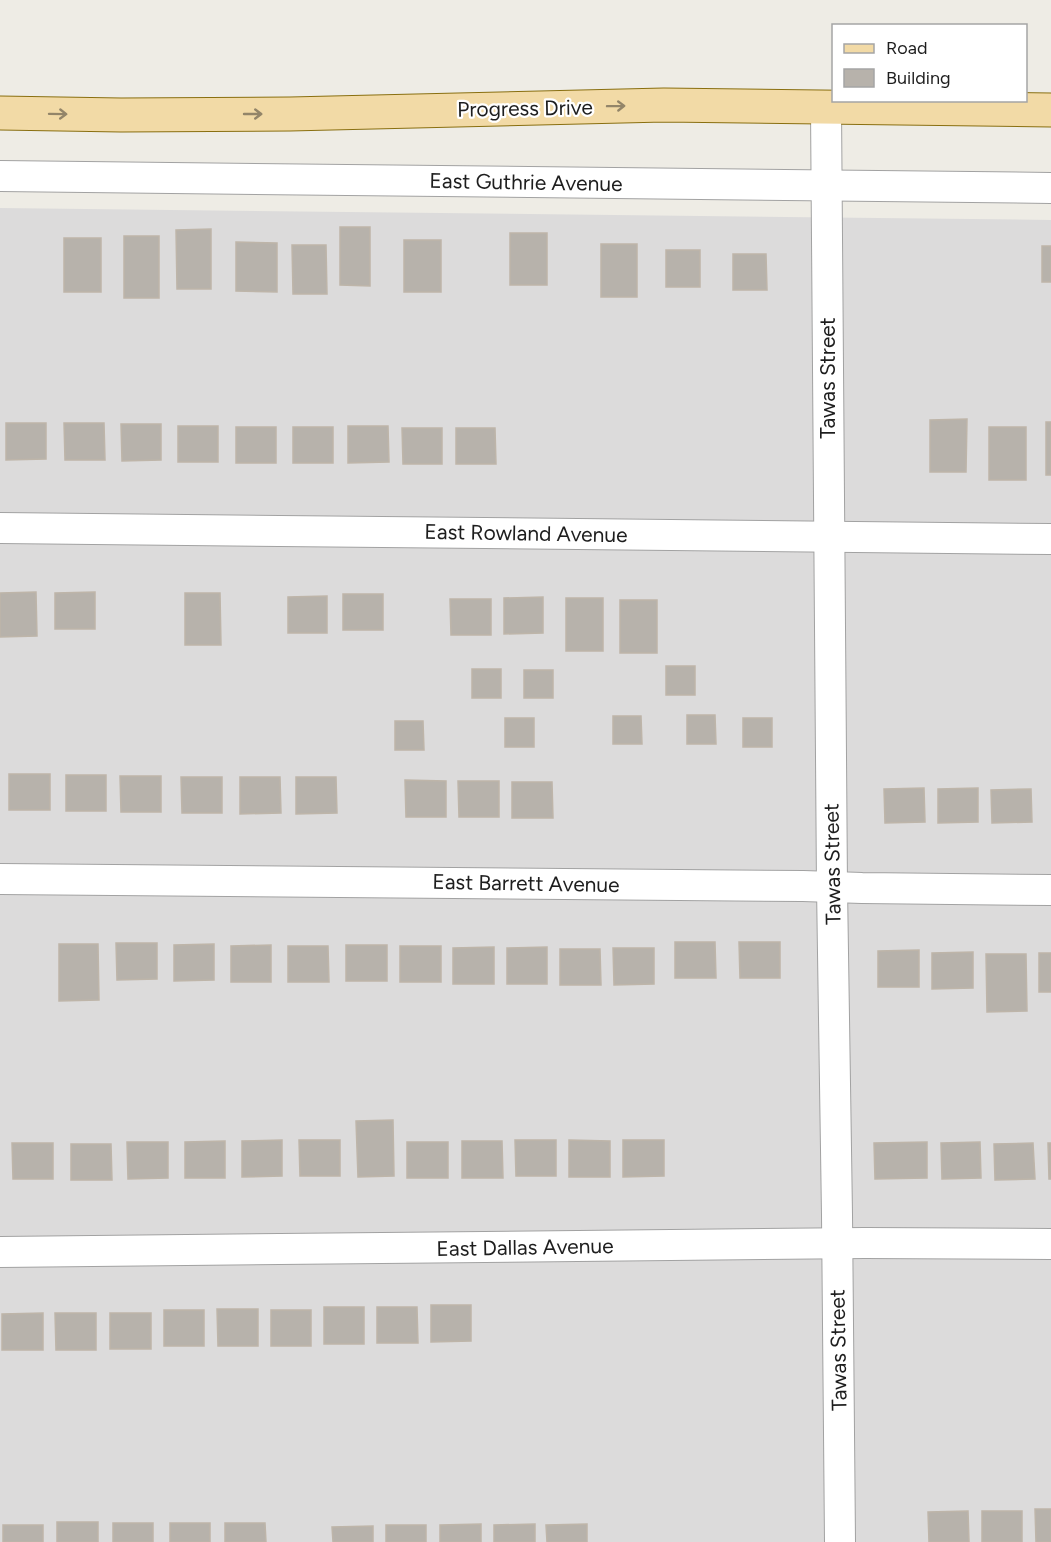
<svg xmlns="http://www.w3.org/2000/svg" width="1051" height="1542" font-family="Figtree,sans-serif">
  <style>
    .residential { fill: #dcdbdb }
    .building { fill: #b7b2ab; stroke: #beb5a9; stroke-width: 1.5 }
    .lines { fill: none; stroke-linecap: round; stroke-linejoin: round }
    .minor-casing { stroke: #a2a2a2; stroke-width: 32 }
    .major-casing { stroke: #896f10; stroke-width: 35 }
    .minor { stroke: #fff; stroke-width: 30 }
    .major { stroke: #f2daa6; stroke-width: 33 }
    .oneway { stroke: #938569 }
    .labels { text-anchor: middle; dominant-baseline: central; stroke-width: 4.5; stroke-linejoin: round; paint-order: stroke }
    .street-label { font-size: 21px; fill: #1e1e1e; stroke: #fff }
  </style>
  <rect width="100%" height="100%" fill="#eeece5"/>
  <path class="residential" d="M 0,208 L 1051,220 L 1051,1542 L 0,1542 Z"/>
  <g class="building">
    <path d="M 340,227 L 370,227 L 370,286 L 340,285 Z"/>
    <path d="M 211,229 L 211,289 L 177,289 L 176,230 Z"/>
    <rect x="510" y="233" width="37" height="52"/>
    <rect x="124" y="236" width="35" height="62"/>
    <rect x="64" y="238" width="37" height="54"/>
    <rect x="404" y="240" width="37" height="52"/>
    <path d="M 236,242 L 277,243 L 277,292 L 236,291 Z"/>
    <rect x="601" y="244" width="36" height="53"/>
    <path d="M 292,245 L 326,245 L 327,294 L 293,294 Z"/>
    <rect x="1042" y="246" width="9" height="36"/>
    <rect x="666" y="250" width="34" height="37"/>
    <path d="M 733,254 L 766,254 L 767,290 L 733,290 Z"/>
    <path d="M 967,419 L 966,472 L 930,472 L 930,420 Z"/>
    <rect x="1046" y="422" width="5" height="53"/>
    <path d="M 6,423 L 46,423 L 46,459 L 6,460 Z"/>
    <path d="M 64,423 L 104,423 L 105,460 L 65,460 Z"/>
    <path d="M 121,424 L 161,424 L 161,460 L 122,461 Z"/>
    <rect x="178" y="426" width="40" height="36"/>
    <path d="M 348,426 L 388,426 L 389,462 L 348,463 Z"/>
    <rect x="236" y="427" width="40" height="36"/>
    <rect x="293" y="427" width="40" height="36"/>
    <rect x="989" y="427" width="37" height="53"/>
    <path d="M 402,428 L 442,428 L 442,464 L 403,464 Z"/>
    <path d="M 456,428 L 495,428 L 496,464 L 456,464 Z"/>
    <path d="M 36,592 L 37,636 L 0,637 L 0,593 Z"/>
    <path d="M 95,592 L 95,629 L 55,629 L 55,593 Z"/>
    <path d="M 185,593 L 220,593 L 221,645 L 185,645 Z"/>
    <rect x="343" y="594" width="40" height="36"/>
    <path d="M 327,596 L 327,633 L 288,633 L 288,597 Z"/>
    <path d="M 543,597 L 543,633 L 504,634 L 504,598 Z"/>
    <rect x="566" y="598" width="37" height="53"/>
    <path d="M 450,599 L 491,599 L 491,635 L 451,635 Z"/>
    <rect x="620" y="600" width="37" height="53"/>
    <rect x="666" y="666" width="29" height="29"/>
    <rect x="472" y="669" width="29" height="29"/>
    <rect x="524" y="670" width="29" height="28"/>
    <path d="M 687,715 L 715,715 L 716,744 L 687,744 Z"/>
    <path d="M 613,716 L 641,716 L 642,744 L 613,744 Z"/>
    <rect x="505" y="718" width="29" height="29"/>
    <rect x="743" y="718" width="29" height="29"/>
    <path d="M 395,721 L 423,721 L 424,750 L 395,750 Z"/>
    <rect x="9" y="774" width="41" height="36"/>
    <rect x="66" y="775" width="40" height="36"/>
    <path d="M 120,776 L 161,776 L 161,812 L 121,812 Z"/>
    <path d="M 181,777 L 222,777 L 222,813 L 182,813 Z"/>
    <path d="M 240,777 L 280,777 L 281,813 L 240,814 Z"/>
    <path d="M 296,777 L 336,777 L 337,813 L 296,814 Z"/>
    <path d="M 405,780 L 446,781 L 446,817 L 406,817 Z"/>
    <path d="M 458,781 L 499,781 L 499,817 L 459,817 Z"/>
    <path d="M 512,782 L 552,782 L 553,818 L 512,818 Z"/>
    <path d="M 924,788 L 925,822 L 885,823 L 884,789 Z"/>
    <path d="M 978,788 L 978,822 L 938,823 L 938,789 Z"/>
    <path d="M 1031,789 L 1032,822 L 992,823 L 991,790 Z"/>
    <path d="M 675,942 L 715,942 L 716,978 L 675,978 Z"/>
    <path d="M 739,942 L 780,942 L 780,978 L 740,978 Z"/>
    <path d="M 116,943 L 157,943 L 157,979 L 117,980 Z"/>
    <path d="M 59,944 L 98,944 L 99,1000 L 59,1001 Z"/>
    <path d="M 214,944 L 214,980 L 174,981 L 174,945 Z"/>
    <path d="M 271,945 L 271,982 L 231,982 L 231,946 Z"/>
    <rect x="346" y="945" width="41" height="36"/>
    <path d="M 288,946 L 328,946 L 329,982 L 288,982 Z"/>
    <rect x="400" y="946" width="41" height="36"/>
    <path d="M 494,947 L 494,984 L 453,984 L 453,948 Z"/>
    <path d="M 547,947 L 547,984 L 507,984 L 507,948 Z"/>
    <path d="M 613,948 L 654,948 L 654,984 L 614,985 Z"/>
    <path d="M 560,949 L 600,949 L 601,985 L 560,985 Z"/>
    <path d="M 919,950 L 919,987 L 878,987 L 878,951 Z"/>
    <path d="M 973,952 L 973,988 L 932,989 L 932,953 Z"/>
    <rect x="1039" y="953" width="12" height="39"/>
    <path d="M 986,954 L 1026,954 L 1027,1011 L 987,1012 Z"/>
    <path d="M 393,1120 L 394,1176 L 358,1177 L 356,1121 Z"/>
    <path d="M 282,1140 L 282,1176 L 242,1177 L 242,1141 Z"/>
    <path d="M 299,1140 L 340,1140 L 340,1176 L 300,1176 Z"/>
    <path d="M 515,1140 L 556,1140 L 556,1176 L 516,1176 Z"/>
    <path d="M 569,1140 L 610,1141 L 610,1177 L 569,1177 Z"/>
    <path d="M 623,1140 L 664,1140 L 664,1176 L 623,1177 Z"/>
    <path d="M 225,1141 L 225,1178 L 185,1178 L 185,1142 Z"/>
    <path d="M 462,1141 L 502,1141 L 503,1178 L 462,1178 Z"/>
    <path d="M 127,1142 L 168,1142 L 168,1178 L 128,1179 Z"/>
    <rect x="407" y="1142" width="41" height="36"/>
    <path d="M 927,1142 L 927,1178 L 875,1179 L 874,1143 Z"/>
    <path d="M 980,1142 L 981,1178 L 942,1179 L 941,1143 Z"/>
    <path d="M 12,1143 L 53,1143 L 53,1179 L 13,1179 Z"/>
    <path d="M 1033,1143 L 1035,1179 L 995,1180 L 994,1144 Z"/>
    <path d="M 1048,1143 L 1051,1143 L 1051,1179 L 1049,1179 Z"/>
    <path d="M 71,1144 L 111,1144 L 112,1180 L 71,1180 Z"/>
    <path d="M 431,1305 L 471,1305 L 471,1341 L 431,1342 Z"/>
    <rect x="324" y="1307" width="40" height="37"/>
    <path d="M 377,1307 L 417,1307 L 418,1343 L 377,1343 Z"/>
    <path d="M 217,1309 L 258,1309 L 258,1346 L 218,1346 Z"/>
    <rect x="164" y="1310" width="40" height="36"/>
    <rect x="271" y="1310" width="40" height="36"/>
    <path d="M 43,1313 L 43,1350 L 2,1350 L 2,1314 Z"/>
    <path d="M 55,1313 L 96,1313 L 96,1350 L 56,1350 Z"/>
    <rect x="110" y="1313" width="41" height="36"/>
    <path d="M 1035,1509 L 1051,1509 L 1051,1542 L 1036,1542 Z"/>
    <path d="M 968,1511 L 969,1542 L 929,1542 L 928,1512 Z"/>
    <rect x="982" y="1511" width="40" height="31"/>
    <rect x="57" y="1522" width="41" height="20"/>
    <rect x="113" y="1523" width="40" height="19"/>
    <rect x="170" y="1523" width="40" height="19"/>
    <path d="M 225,1523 L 265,1523 L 266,1542 L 225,1542 Z"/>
    <path d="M 481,1524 L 481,1542 L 440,1542 L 440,1525 Z"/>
    <path d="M 535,1524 L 535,1542 L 494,1542 L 494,1525 Z"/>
    <path d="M 587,1524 L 587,1542 L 547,1542 L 546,1525 Z"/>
    <rect x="3" y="1525" width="40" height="17"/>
    <rect x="386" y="1525" width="40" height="17"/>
    <path d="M 373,1526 L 373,1542 L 333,1542 L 332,1527 Z"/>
  </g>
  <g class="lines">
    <defs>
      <g id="minor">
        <path d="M 826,108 L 832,887 L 837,1215 L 840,1542"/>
        <path d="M 0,176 L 1051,188"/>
        <path d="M 0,528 L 1051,539"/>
        <path d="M 0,879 L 803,886 L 862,888 L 1051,890"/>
        <path d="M 0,1252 L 865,1243 L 1051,1244"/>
      </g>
      <path id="major" d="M 0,113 L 121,115 L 290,114 L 664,105 L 1051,110"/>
    </defs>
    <use href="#minor" class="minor-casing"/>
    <use href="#major" class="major-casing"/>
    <use href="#minor" class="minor"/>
    <use href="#major" class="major"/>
  </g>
  <defs><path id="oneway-shaft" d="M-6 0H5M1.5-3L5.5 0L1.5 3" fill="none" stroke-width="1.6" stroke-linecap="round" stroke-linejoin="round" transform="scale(1.5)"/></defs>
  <g class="oneway">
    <use href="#oneway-shaft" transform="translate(616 106) rotate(-1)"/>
    <use href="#oneway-shaft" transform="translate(58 114) rotate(1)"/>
    <use href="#oneway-shaft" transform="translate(253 114)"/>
  </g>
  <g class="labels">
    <g class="street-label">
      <text transform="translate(525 108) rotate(-1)">Progress Drive</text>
      <text transform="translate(526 182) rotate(1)">East Guthrie Avenue</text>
      <text transform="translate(827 378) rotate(-90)">Tawas Street</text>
      <text transform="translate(526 533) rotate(1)">East Rowland Avenue</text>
      <text transform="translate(832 864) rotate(-91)">Tawas Street</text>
      <text transform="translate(526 883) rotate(1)">East Barrett Avenue</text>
      <text transform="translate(525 1247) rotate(-1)">East Dallas Avenue</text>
      <text transform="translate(838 1350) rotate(-91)">Tawas Street</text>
    </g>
  </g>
  <rect x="832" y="24" width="195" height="78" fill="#ffffff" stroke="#a5a5a5" stroke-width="1.5"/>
  <rect x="844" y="44" width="30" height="9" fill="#f2daa6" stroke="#a5a5a5" stroke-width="1.5"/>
  <text x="886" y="54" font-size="18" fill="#1e1e1e">Road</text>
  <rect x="844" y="69" width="30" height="18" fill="#b7b2ab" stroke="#a5a5a5" stroke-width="1.5"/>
  <text x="886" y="84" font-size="18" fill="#1e1e1e">Building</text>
</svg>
